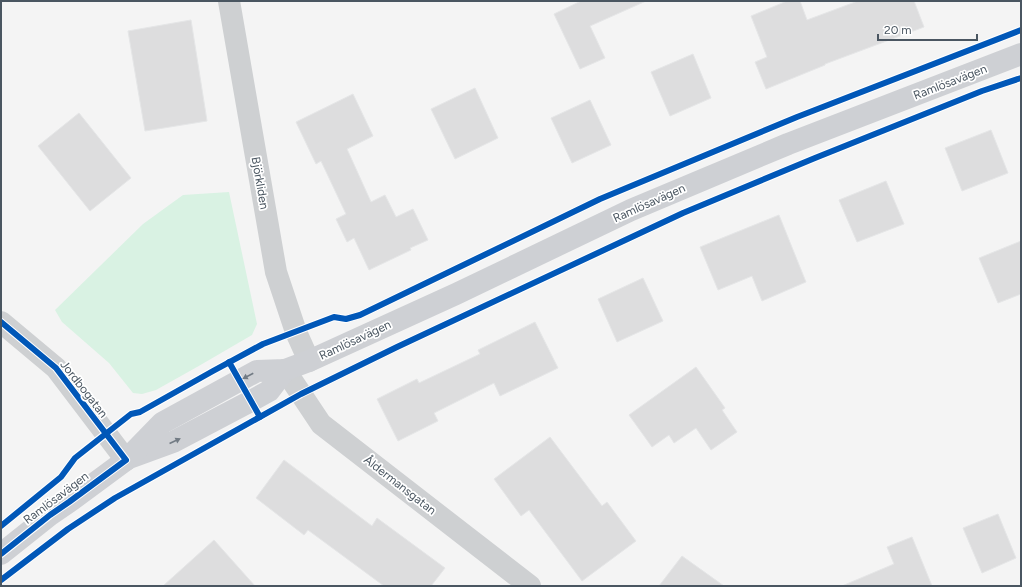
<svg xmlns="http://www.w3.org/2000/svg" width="1022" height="587" font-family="Figtree,sans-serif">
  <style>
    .green { fill: #d9f2e3 }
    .building { fill: #ddddde; stroke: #e5e6e7 }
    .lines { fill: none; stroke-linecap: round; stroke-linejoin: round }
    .street { stroke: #ced0d2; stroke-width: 22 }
    .secondary { stroke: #ced0d4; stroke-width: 22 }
    .cycleway-casing { stroke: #fff; stroke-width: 8 }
    .cycleway { stroke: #0057b8; stroke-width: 6 }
    .oneway { fill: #727b84 }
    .labels { text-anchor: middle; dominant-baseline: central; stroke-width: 3.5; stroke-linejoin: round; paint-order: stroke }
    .street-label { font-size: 12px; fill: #4a5661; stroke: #fff }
  </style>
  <rect width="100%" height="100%" fill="#f4f4f4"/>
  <path class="green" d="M 229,192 L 257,324 L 252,335 L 197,367 L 156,390 L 142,394 L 133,393 L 109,363 L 62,322 L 55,310 L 143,224 L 183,195 Z"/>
  <g class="building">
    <path d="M 581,1 L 646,1 L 590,26 L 605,58 L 580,69 L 554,14 Z"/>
    <path d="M 787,1 L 800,1 L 807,20 L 858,1 L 914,1 L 924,27 L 825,64 L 825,65 L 766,89 L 755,62 L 767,57 L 751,16 Z"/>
    <path d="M 191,20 L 207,121 L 145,131 L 128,31 Z"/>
    <path d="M 693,54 L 711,98 L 670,116 L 651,72 Z"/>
    <path d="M 475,88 L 498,138 L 455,159 L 431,109 Z"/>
    <path d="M 353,94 L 373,136 L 347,149 L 371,202 L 385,195 L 396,217 L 413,209 L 428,240 L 410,248 L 411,250 L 369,270 L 354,238 L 347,242 L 336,219 L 346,214 L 321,161 L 316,164 L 296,122 Z"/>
    <path d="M 590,100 L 611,145 L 572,163 L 551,118 Z"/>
    <path d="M 79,113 L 131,178 L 90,211 L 38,146 Z"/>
    <path d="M 991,130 L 1008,173 L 962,191 L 945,148 Z"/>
    <path d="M 886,181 L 904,224 L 857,242 L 839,200 Z"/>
    <path d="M 779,215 L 806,282 L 762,301 L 752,276 L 718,290 L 700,247 Z"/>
    <path d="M 1021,241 L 1021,294 L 998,303 L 979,258 Z"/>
    <path d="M 643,278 L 663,321 L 617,342 L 598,299 Z"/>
    <path d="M 535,322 L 558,368 L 500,396 L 494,383 L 434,413 L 438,421 L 398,441 L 377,399 L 417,379 L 419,383 L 480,354 L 478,350 Z"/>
    <path d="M 696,367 L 725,408 L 722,410 L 737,432 L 711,450 L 696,428 L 674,443 L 669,435 L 652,447 L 629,415 Z"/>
    <path d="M 550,437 L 602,506 L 607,502 L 636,541 L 582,581 L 529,510 L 521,516 L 494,479 Z"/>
    <path d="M 284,460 L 372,526 L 377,518 L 445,568 L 431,586 L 384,586 L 308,530 L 304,535 L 256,498 Z"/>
    <path d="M 998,514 L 1016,558 L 982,573 L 963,528 Z"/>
    <path d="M 912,537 L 932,586 L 842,586 L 894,564 L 887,547 Z"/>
    <path d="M 214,540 L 255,586 L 163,586 Z"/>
    <path d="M 682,556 L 724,586 L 659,586 Z"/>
  </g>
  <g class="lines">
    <g class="street">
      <path d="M 229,1 L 276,272 L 296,332 L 309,361"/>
      <path d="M 1,322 L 56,368 L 126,460"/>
      <path d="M 285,370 L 321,424 L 530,586"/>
    </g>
    <g class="secondary">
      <path d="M 132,457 L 173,442 L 251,401 L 269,391 L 285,370"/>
      <path d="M 1,554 L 50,515 L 69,502 L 126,460 L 162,423 L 257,371 L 285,370 L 309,361 L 456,294 L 631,210 L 788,144 L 1021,54"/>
    </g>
    <defs>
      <g id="cycleway">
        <path d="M 1,322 L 56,368 L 126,460 L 69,502 L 50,515 L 1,554"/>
        <path d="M 229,362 L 260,417"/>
        <path d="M 1,526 L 61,477 L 75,458 L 131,414 L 140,412 L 213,371 L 263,344 L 334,317 L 346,319 L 360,315 L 600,199 L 797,117 L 1021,30"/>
        <path d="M 1,580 L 68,529 L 115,498 L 301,394 L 397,347 L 683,213 L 815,158 L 982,91 L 1021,78"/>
      </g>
    </defs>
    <use href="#cycleway" class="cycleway-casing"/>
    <use href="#cycleway" class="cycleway"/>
  </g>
  <defs><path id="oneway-solid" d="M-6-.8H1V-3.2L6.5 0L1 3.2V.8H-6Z"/></defs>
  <g class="oneway">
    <use href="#oneway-solid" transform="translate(248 376) rotate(152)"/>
    <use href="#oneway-solid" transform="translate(175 441) rotate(-25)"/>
  </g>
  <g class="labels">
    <g class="street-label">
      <text transform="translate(950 82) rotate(-21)">Ramlösavägen</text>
      <text transform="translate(260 183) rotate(80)">Björkliden</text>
      <text transform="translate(649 203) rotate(-24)">Ramlösavägen</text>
      <text transform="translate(355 340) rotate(-25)">Ramlösavägen</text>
      <text transform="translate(84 389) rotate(52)">Jordbogatan</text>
      <text transform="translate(400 485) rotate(38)">Åldermansgatan</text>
      <text transform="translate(56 498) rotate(-37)">Ramlösavägen</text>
    </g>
  </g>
  <rect width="1022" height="587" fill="none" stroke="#4a5661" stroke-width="4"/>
  <path d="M878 34v6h99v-6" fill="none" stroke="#4a5661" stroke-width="2"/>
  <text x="884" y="34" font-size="12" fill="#4a5661" stroke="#ffffff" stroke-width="3" paint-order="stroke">20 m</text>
</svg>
